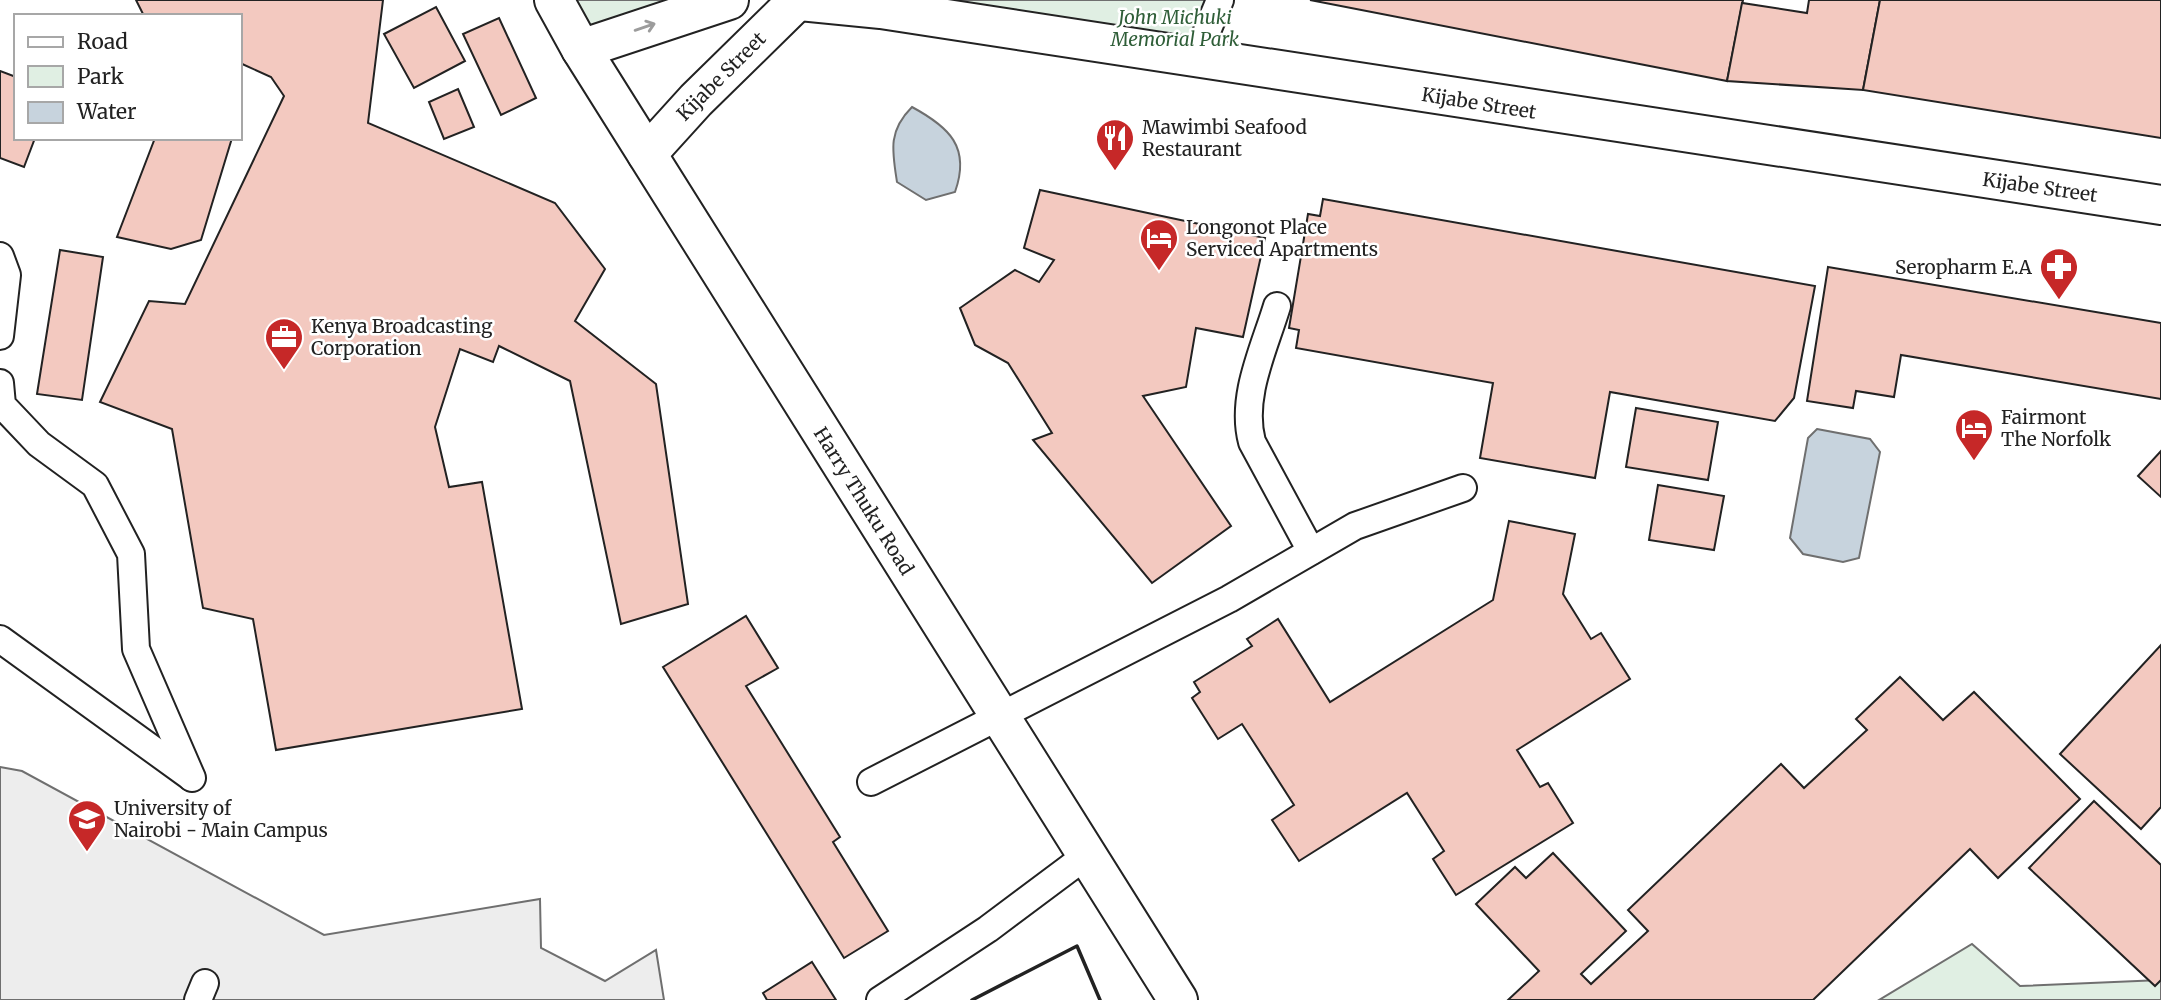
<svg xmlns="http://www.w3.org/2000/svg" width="2161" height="1000" font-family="Merriweather,serif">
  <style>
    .green { fill: #e0efe3; stroke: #6f6f6f; stroke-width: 2 }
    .parking { fill: #ededed; stroke: #6f6f6f; stroke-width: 2 }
    .water { fill: #c7d3dd; stroke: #6f6f6f; stroke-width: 2 }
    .building { fill: #f3c9c0; stroke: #222; stroke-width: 2 }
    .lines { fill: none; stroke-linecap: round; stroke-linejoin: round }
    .service-casing { stroke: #222; stroke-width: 30 }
    .minor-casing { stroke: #222; stroke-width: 42 }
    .service { stroke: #fff; stroke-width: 26 }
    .minor { stroke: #fff; stroke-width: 38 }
    .wall { stroke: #222; stroke-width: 3.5 }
    .oneway { stroke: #9c9c9c }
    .labels { text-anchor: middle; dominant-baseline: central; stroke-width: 5; stroke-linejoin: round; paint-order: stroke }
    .park-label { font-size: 19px; font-style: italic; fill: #2f5e38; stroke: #fff }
    .street-label { font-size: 19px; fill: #222; stroke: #fff }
    .poi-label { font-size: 19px; fill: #222; stroke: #fff; text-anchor: start }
  </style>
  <rect width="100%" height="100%" fill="#fff"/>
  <g class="green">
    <path d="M 554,0 L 729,0 L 581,49 Z"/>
    <path d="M 790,0 L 1228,0 L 1195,60 Z"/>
    <path d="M 1972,944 L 2020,986 L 2161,980 L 2161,1000 L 1879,1000 Z"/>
  </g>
  <path class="parking" d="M 0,767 L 22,771 L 324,935 L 540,899 L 541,948 L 605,981 L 656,950 L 664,1000 L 0,1000 Z"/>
  <g class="water">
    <path d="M 912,107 C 949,127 971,147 955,192 L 926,200 L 897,182 C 892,150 888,131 912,107 Z"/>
    <path d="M 1817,429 L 1870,439 L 1880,452 L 1859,558 L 1843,562 L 1803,554 L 1790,538 L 1808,438 Z"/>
  </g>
  <g class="building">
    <path d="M 136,0 L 383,0 L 368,123 L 555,203 L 605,269 L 575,321 L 656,384 L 688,604 L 621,624 L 570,381 L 499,346 L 493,362 L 460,349 L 435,427 L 449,487 L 482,482 L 522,709 L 276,750 L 253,619 L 203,608 L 172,429 L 100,402 L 149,301 L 185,304 L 284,96 L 271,77 L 240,63 L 240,16 L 144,16 Z"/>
    <path d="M 1310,0 L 1743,0 L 1727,81 Z"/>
    <path d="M 1809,0 L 1880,0 L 1863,90 L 1727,81 L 1742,3 L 1807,13 Z"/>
    <path d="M 1880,0 L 2161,0 L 2161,138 L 1863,90 Z"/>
    <path d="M 436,7 L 465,61 L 414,88 L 384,34 Z"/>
    <path d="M 499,18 L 536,98 L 501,115 L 463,34 Z"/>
    <path d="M 0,71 L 16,77 L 16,138 L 35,138 L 24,167 L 0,158 Z"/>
    <path d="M 458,89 L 474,127 L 444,139 L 429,102 Z"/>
    <path d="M 155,138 L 232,138 L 201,240 L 171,249 L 117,237 Z"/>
    <path d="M 1040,190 L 1265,238 L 1243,337 L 1196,328 L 1186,387 L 1143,396 L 1231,526 L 1152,583 L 1033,440 L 1052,433 L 1008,363 L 975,345 L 960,308 L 1015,270 L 1039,282 L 1054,260 L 1024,248 Z"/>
    <path d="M 1323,199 L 1815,286 L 1794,398 L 1775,421 L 1610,392 L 1595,478 L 1480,458 L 1493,383 L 1296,348 L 1299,330 L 1289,328 L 1308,214 L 1320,216 Z"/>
    <path d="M 60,250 L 103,257 L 82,400 L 37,394 Z"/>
    <path d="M 1828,267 L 2161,323 L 2161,399 L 1901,355 L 1894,397 L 1856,391 L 1853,408 L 1807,401 Z"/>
    <path d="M 1636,408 L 1718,422 L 1708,480 L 1626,467 Z"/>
    <path d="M 2161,451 L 2161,497 L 2138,476 Z"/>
    <path d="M 1658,485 L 1724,496 L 1714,550 L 1649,540 Z"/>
    <path d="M 1509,521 L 1575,534 L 1563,594 L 1591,639 L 1601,633 L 1630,679 L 1517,750 L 1540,787 L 1548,783 L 1573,823 L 1456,895 L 1433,859 L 1444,851 L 1407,793 L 1299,861 L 1272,820 L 1294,805 L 1242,724 L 1218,739 L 1192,698 L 1200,692 L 1194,682 L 1252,646 L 1247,639 L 1278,619 L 1330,702 L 1493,600 Z"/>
    <path d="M 746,616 L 778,668 L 746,686 L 840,837 L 833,842 L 888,931 L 844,958 L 663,667 Z"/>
    <path d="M 2161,645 L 2161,807 L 2141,829 L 2060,754 Z"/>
    <path d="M 1900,677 L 1943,720 L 1974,692 L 2080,799 L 1998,878 L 1970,849 L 1813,1000 L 1508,1000 L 1539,971 L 1476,904 L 1515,867 L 1526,878 L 1553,853 L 1626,931 L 1581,974 L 1591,984 L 1648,931 L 1628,910 L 1781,764 L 1804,788 L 1867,730 L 1856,719 Z"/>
    <path d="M 2094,801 L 2161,865 L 2161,980 L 2155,986 L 2029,868 Z"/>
    <path d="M 812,962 L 836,1000 L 767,1000 L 763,993 Z"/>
  </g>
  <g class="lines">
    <defs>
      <g id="service">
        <path d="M 1195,60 L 1220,0"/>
        <path d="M 0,256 L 7,275 L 0,336"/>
        <path d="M 1277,306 C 1264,349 1240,397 1252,442 L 1311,551"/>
        <path d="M 0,383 L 2,405 L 39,444 L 95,485 L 131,554 L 136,649 L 192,778"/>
        <path d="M 0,639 L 191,777"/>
        <path d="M 871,782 L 1229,599 L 1355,526 L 1463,488"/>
        <path d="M 198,1000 L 205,983"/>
        <path d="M 880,1000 L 988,929 L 1087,855"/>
      </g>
      <g id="minor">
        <path d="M 554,0 L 581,49 L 1178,1000"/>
        <path d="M 790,0 L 881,9 L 2161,205"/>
        <path d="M 581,49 L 729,0"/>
        <path d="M 647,154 L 696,100 L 798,0"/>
      </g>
    </defs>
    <use href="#service" class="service-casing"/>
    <use href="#minor" class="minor-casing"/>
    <use href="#service" class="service"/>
    <use href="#minor" class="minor"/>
    <path class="wall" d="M 972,1000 L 1077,946 L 1100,1000"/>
  </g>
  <defs><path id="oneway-shaft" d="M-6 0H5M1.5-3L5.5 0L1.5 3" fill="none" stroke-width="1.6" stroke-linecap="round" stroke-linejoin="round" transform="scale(1.75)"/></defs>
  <use class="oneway" href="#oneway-shaft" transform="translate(645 27) rotate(-19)"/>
  <defs>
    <symbol id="restaurant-pin" viewBox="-11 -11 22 30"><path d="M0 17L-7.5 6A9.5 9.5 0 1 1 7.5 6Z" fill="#c62828" stroke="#fff"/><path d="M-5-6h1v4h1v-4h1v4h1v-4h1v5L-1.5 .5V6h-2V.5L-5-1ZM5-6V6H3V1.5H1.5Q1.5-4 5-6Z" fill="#fff"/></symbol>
    <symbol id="hotel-pin" viewBox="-11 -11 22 30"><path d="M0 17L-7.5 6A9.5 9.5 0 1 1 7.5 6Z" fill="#c62828" stroke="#fff"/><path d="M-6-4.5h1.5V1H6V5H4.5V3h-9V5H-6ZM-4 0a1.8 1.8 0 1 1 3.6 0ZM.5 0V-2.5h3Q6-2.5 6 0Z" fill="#fff"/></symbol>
    <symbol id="pharmacy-pin" viewBox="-11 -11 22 30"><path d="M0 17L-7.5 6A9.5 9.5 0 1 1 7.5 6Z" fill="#c62828" stroke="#fff"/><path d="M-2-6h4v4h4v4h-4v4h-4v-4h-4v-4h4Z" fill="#fff"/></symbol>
    <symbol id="office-pin" viewBox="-11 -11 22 30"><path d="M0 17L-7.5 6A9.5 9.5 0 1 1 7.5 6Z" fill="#c62828" stroke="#fff"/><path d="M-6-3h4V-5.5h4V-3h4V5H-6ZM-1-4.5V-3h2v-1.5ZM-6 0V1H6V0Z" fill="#fff"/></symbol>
    <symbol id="university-pin" viewBox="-11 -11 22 30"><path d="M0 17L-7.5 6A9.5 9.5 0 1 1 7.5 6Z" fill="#c62828" stroke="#fff"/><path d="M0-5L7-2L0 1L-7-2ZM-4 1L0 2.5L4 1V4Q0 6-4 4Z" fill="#fff"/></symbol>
  </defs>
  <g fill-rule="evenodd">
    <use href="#restaurant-pin" x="1093" y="116" width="44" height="60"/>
    <use href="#hotel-pin" x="1137" y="216" width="44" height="60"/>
    <use href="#pharmacy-pin" x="2037" y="245" width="44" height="60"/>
    <use href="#office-pin" x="262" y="315" width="44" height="60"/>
    <use href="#hotel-pin" x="1952" y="406" width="44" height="60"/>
    <use href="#university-pin" x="65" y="797" width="44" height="60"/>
  </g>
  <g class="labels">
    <g class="park-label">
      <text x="1175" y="17">John Michuki<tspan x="1175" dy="22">Memorial Park</tspan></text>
    </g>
    <g class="street-label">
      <text transform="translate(721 76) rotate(-45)">Kijabe Street</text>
      <text transform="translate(1479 103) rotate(9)">Kijabe Street</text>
      <text transform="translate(2040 187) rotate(8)">Kijabe Street</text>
      <text transform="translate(864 501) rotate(58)">Harry Thuku Road</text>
    </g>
    <g class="poi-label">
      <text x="1142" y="127">Mawimbi Seafood<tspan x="1142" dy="22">Restaurant</tspan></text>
      <text x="1186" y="227">Longonot Place<tspan x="1186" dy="22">Serviced Apartments</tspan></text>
      <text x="2032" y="267" text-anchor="end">Seropharm E.A</text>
      <text x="311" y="326">Kenya Broadcasting<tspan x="311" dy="22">Corporation</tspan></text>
      <text x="2001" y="417">Fairmont<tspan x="2001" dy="22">The Norfolk</tspan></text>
      <text x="114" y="808">University of<tspan x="114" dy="22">Nairobi - Main Campus</tspan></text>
    </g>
  </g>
  <rect x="14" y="14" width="228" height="126" fill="#ffffff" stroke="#a7a7a7" stroke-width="2"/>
  <rect x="28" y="37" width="35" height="10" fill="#ffffff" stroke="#a7a7a7" stroke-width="2"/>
  <text x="77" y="49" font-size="21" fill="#222222">Road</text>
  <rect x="28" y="66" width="35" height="21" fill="#e0efe3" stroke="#a7a7a7" stroke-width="2"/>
  <text x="77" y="84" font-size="21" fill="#222222">Park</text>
  <rect x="28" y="102" width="35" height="21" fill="#c7d3dd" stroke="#a7a7a7" stroke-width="2"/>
  <text x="77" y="119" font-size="21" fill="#222222">Water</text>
</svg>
